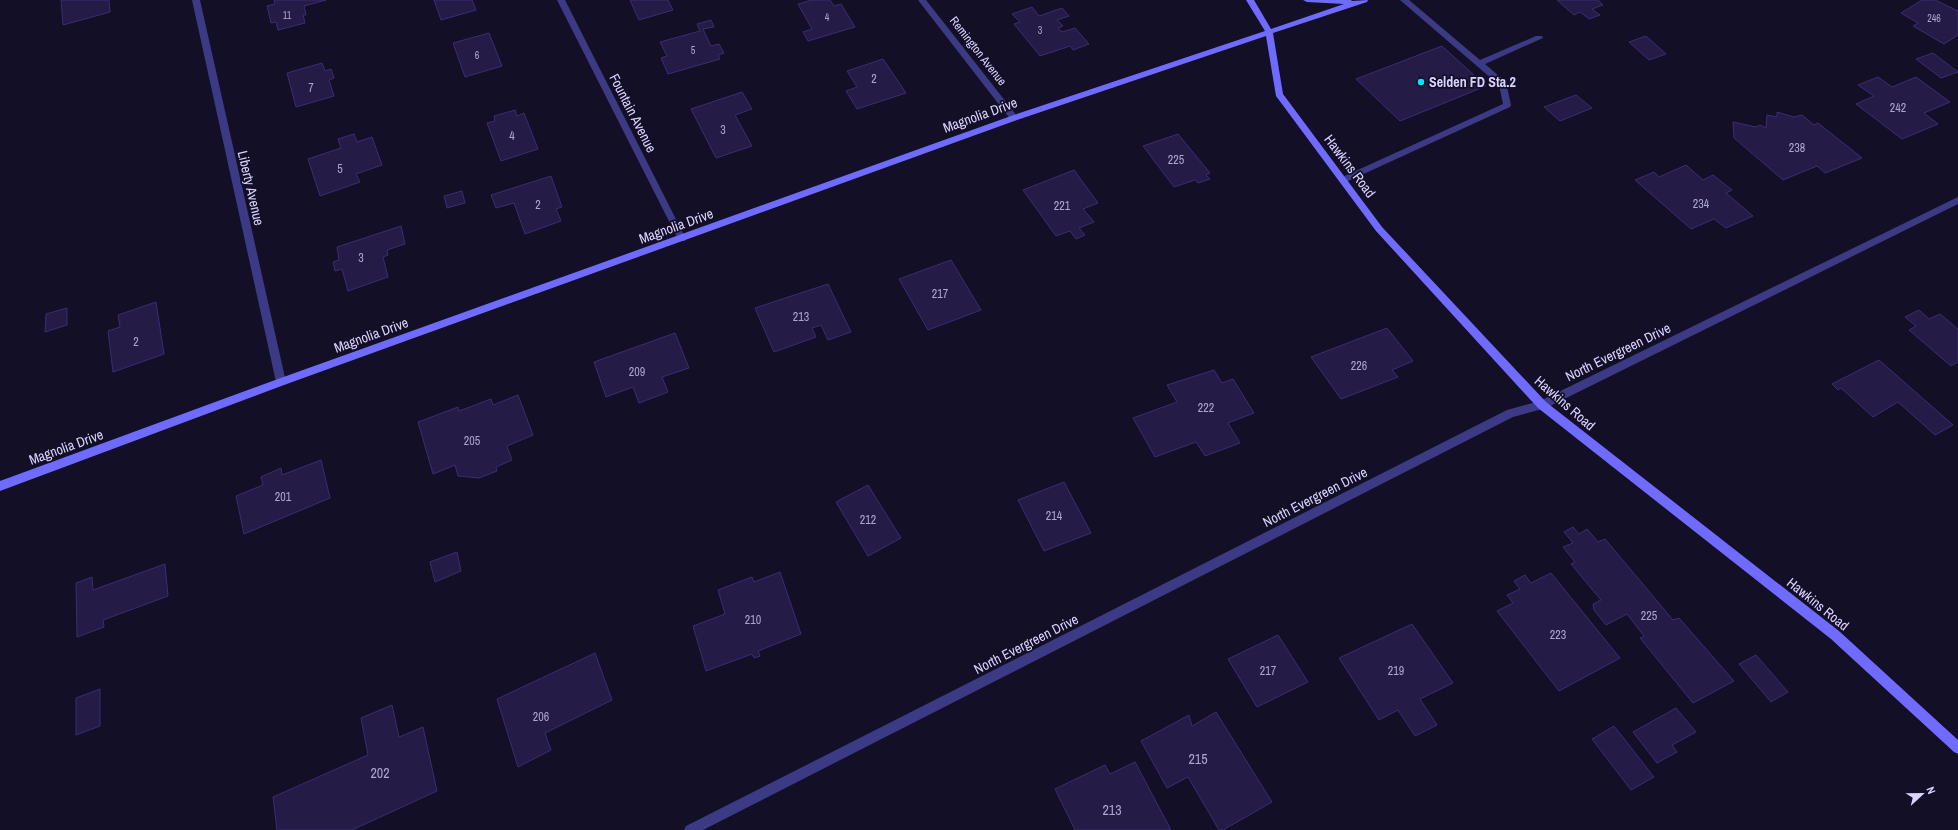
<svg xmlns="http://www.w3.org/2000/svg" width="1958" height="830" font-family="'Archivo Narrow',sans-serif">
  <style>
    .building { fill: #241b47; stroke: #3b2d73 }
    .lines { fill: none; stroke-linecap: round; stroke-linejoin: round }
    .lane { fill: #3d3a85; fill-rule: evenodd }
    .street { fill: #3d3a85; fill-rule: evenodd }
    .secondary { fill: #6f6bff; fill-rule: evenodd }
    .poi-dot { fill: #00e5ff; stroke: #130f26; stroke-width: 1.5 }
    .labels { text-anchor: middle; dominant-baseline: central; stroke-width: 3.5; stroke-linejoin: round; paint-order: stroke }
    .far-number-label { font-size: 10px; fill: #aca6d1 }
    .far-street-label { font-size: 12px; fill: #d9d4ff; stroke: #130f26 }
    .number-label { font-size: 12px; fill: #aca6d1 }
    .poi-label { font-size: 14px; font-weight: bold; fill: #d9d4ff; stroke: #130f26; text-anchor: start }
    .street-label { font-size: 14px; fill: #d9d4ff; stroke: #130f26 }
    .near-number-label { font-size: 14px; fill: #aca6d1 }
  </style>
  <rect width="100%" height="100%" fill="#130f26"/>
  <g class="building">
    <path d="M 61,0 L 109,0 L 110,12 L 63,25 Z"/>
    <path d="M 274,0 L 326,0 L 304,6 L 306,15 L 303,15 L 305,23 L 278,30 L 276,22 L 271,23 L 267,6 L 275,4 Z"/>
    <path d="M 434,0 L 472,0 L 476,10 L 441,20 Z"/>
    <path d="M 630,0 L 668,0 L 673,10 L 639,20 Z"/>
    <path d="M 812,0 L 830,0 L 834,6 L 841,4 L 855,27 L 808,41 L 803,32 L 812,29 L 798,4 Z"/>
    <path d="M 1557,0 L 1598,0 L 1603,5 L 1592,9 L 1600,15 L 1589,19 L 1580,12 L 1574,15 Z"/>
    <path d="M 1922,0 L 1935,0 L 1958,11 L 1958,35 L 1944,44 L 1913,26 L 1918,23 L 1901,13 Z"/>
    <path d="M 1032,7 L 1039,16 L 1062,8 L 1069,16 L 1057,20 L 1063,26 L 1058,28 L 1062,32 L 1075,28 L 1089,44 L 1073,50 L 1070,46 L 1040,56 L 1014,24 L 1020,22 L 1012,14 Z"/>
    <path d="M 711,20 L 714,27 L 703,29 L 711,46 L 719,44 L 724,53 L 718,55 L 720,59 L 668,74 L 661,58 L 667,56 L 660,42 L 700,31 L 697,24 Z"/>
    <path d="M 489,33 L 502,66 L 465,77 L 453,43 Z"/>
    <path d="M 1646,36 L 1666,54 L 1649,60 L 1629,42 Z"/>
    <path d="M 1442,46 L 1486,86 L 1400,121 L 1356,79 Z"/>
    <path d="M 1933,53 L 1958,72 L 1941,78 L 1916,59 Z"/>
    <path d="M 883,59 L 906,93 L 857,109 L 846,91 L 857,87 L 847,71 Z"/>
    <path d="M 322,63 L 325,71 L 331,69 L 334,78 L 329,80 L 334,96 L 296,107 L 287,73 Z"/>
    <path d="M 1878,77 L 1892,87 L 1916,77 L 1950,102 L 1924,113 L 1938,124 L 1902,139 L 1856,104 L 1874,96 L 1858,85 Z"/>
    <path d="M 742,92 L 752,109 L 735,115 L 752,146 L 716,158 L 691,109 Z"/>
    <path d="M 1576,95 L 1592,108 L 1560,121 L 1544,107 Z"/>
    <path d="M 515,110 L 517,116 L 524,113 L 538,149 L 501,161 L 487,123 L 495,121 L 494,116 Z"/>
    <path d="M 1777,112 L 1794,117 L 1802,115 L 1814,125 L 1818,123 L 1862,158 L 1825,173 L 1817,166 L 1783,180 L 1734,138 L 1733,122 L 1756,127 L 1760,125 L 1766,128 L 1767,115 L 1777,117 Z"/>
    <path d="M 354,134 L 357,142 L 372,137 L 382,165 L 356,174 L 360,182 L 320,196 L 308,159 L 341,148 L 338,139 Z"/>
    <path d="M 1178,134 L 1210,173 L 1206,175 L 1210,179 L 1198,183 L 1195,180 L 1174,187 L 1143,146 Z"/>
    <path d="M 1686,165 L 1703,180 L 1713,175 L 1732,190 L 1726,193 L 1753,216 L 1726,228 L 1714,219 L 1691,229 L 1635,180 L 1654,172 L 1659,177 Z"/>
    <path d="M 1074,170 L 1098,203 L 1083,209 L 1094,222 L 1079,228 L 1085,235 L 1076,239 L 1070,231 L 1056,236 L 1023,190 Z"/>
    <path d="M 551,176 L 562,207 L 556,209 L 561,221 L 525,234 L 514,203 L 496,208 L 491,195 Z"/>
    <path d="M 462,191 L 465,203 L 447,208 L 444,196 Z"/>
    <path d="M 401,226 L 405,244 L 387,250 L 388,255 L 383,257 L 388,277 L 348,291 L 342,269 L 335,271 L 333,262 L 339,260 L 337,247 Z"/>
    <path d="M 951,260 L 981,310 L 928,330 L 899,279 Z"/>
    <path d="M 828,284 L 851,332 L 828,340 L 821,325 L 812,328 L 816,337 L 774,352 L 755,308 Z"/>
    <path d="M 156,302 L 164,354 L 113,372 L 108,331 L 120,327 L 118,315 Z"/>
    <path d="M 67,308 L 67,325 L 45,332 L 46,314 Z"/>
    <path d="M 1919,310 L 1929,319 L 1940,314 L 1958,329 L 1958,362 L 1951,366 L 1909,330 L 1916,326 L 1905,317 Z"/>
    <path d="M 1387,328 L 1413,361 L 1392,370 L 1398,377 L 1341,399 L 1311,357 Z"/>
    <path d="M 675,333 L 689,368 L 662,377 L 668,392 L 639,403 L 633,387 L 606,397 L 594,362 Z"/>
    <path d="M 1879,360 L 1953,425 L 1935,435 L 1898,402 L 1873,417 L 1841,388 L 1838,390 L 1832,384 Z"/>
    <path d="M 1214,370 L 1222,383 L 1233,379 L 1254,413 L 1228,423 L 1240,443 L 1205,456 L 1196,442 L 1155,457 L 1133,418 L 1177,402 L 1167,385 Z"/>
    <path d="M 518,395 L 533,435 L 507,446 L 512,460 L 496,467 L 497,471 L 479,478 L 458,476 L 455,465 L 433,474 L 418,422 L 458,407 L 459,411 L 491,399 L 493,405 Z"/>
    <path d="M 321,460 L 330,498 L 244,534 L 236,496 L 263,485 L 261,477 L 281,468 L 282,475 Z"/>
    <path d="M 1064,482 L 1091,533 L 1044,551 L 1018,500 Z"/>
    <path d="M 868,485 L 901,538 L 868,556 L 836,502 Z"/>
    <path d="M 1573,527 L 1579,534 L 1587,529 L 1598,542 L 1605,539 L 1673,620 L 1679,618 L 1734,681 L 1693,703 L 1640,638 L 1644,636 L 1627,614 L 1606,625 L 1594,610 L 1593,604 L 1601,600 L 1571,564 L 1575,562 L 1563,547 L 1573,543 L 1564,532 Z"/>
    <path d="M 457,552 L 461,571 L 435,582 L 430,562 Z"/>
    <path d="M 165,564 L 168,596 L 103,620 L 104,627 L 77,637 L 76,583 L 92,577 L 93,590 Z"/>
    <path d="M 780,572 L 801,634 L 758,651 L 760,656 L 754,658 L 752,654 L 706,671 L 693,626 L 725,614 L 718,590 L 752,577 L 754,582 Z"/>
    <path d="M 1551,573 L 1620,658 L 1559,691 L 1497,611 L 1513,603 L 1507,595 L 1520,589 L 1514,581 L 1525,575 L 1531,583 Z"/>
    <path d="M 1412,624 L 1453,683 L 1420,699 L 1437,725 L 1415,736 L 1398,710 L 1379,720 L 1339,658 Z"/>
    <path d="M 1278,635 L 1308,682 L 1257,707 L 1228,659 Z"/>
    <path d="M 595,653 L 612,700 L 545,733 L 551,750 L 518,767 L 497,699 Z"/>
    <path d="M 1756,655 L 1788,692 L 1771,702 L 1739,664 Z"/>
    <path d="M 100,689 L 100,726 L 76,735 L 76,698 Z"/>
    <path d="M 392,705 L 399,737 L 423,727 L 437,791 L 352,830 L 277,830 L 273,797 L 368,755 L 361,718 Z"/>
    <path d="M 1676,708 L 1696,732 L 1672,745 L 1677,752 L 1657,763 L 1633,732 Z"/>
    <path d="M 1216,712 L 1272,802 L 1223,830 L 1219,830 L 1188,777 L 1167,788 L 1141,741 L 1189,715 L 1192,726 Z"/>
    <path d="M 1614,726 L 1654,777 L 1631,790 L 1592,739 Z"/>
    <path d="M 1135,762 L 1171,830 L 1075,830 L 1055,789 L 1105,765 L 1110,774 Z"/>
  </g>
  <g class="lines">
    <path class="lane" d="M 1400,0 L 1409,0 L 1480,60 L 1536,36 L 1542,36 L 1543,38 L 1485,64 L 1506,82 L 1511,105 L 1510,107 L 1346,182 L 1340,182 L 1339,180 L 1340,178 L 1503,104 L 1499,85 Z"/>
    <g class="street">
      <path d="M 192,0 L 200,0 L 286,382 L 284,385 L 278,385 L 276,382 Z"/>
      <path d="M 557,0 L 565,0 L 686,239 L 685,241 L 679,241 L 678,239 Z"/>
      <path d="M 918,0 L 926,0 L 1017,116 L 1017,120 L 1011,120 Z"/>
      <path d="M 1958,197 L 1958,204 L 1546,408 L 1513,417 L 703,830 L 684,830 L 686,826 L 1507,410 L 1540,401 Z"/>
    </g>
    <path class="secondary" d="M 1246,0 L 1254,0 L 1271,29 L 1344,4 L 1307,2 L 1303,0 L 1351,0 L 1352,1 L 1368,0 L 1367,2 L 1273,33 L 1283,94 L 1382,227 L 1546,402 L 1839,631 L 1958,740 L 1958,754 L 1954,752 L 1831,639 L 1538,408 L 1376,231 L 1276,96 L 1266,36 L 1017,120 L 284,385 L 0,491 L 0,481 L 278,379 L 1011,116 L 1265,31 Z"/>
  </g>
  <circle class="poi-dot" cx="1421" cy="82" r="4"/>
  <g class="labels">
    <g class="far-number-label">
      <text x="287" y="15">11</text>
      <text x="827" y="17">4</text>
      <text x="1934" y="18">246</text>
      <text x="1040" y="30">3</text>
      <text x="693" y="50">5</text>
      <text x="477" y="55">6</text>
    </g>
    <g class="far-street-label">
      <text transform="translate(978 51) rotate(52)">Remington Avenue</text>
    </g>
    <g class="number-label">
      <text x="874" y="79">2</text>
      <text x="311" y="88">7</text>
      <text x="1898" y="108">242</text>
      <text x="723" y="130">3</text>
      <text x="512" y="136">4</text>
      <text x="1797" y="148">238</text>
      <text x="1176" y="160">225</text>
      <text x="340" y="169">5</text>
      <text x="1701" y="204">234</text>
      <text x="538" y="205">2</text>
      <text x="1062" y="206">221</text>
      <text x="361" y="258">3</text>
      <text x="940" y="294">217</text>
      <text x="801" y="317">213</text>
      <text x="136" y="342">2</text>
      <text x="1359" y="366">226</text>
      <text x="637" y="372">209</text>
      <text x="1206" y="408">222</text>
      <text x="472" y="441">205</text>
      <text x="283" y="497">201</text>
      <text x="1054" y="516">214</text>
      <text x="868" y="520">212</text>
      <text x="1649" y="616">225</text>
      <text x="753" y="620">210</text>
      <text x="1558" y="635">223</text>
      <text x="1268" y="671">217</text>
      <text x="1396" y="671">219</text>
      <text x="541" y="717">206</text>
    </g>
    <g class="poi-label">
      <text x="1429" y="82">Selden FD Sta.2</text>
    </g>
    <g class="street-label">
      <text transform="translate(633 113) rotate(63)">Fountain Avenue</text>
      <text transform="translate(980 115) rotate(-20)">Magnolia Drive</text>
      <text transform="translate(1350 166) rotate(53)">Hawkins Road</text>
      <text transform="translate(251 188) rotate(77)">Liberty Avenue</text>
      <text transform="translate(676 226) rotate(-20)">Magnolia Drive</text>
      <text transform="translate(371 335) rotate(-20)">Magnolia Drive</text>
      <text transform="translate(1618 352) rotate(-26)">North Evergreen Drive</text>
      <text transform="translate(1565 403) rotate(41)">Hawkins Road</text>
      <text transform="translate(66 447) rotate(-20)">Magnolia Drive</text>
      <text transform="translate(1315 497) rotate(-27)">North Evergreen Drive</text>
      <text transform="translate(1818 604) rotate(39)">Hawkins Road</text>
      <text transform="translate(1026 644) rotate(-27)">North Evergreen Drive</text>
    </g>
    <g class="near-number-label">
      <text x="1198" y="759">215</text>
      <text x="380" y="773">202</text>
      <text x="1112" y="810">213</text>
    </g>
  </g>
  <g transform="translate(1922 794) rotate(68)" stroke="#130f26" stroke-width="3" paint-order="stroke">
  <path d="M0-3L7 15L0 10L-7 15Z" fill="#d9d4ff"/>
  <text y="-6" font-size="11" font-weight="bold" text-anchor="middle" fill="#d9d4ff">N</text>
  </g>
</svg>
